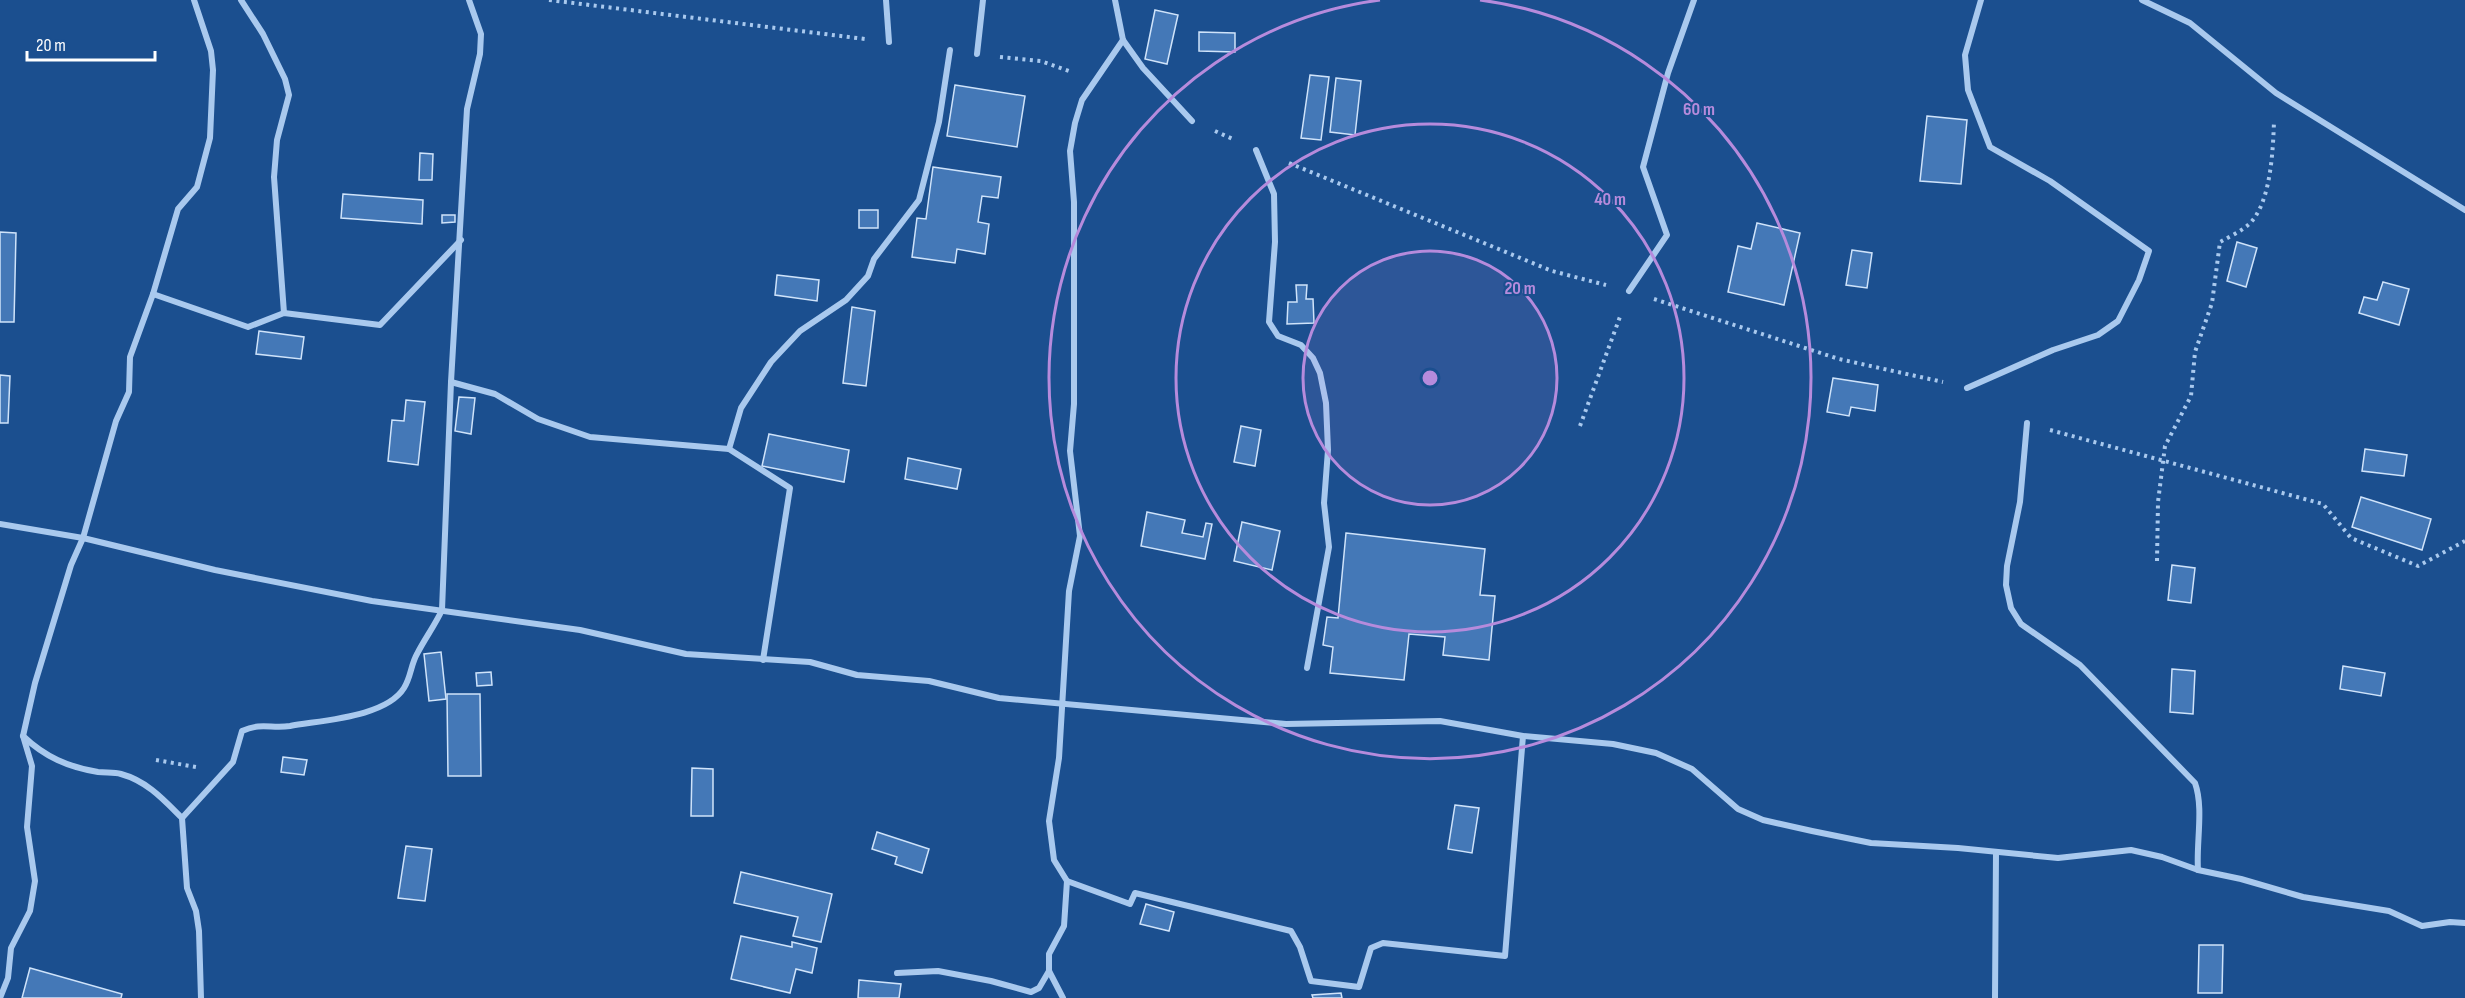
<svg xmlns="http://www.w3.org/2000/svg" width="2465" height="998" font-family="'Sofia Sans Condensed',sans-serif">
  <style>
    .building { fill: #4478b7; stroke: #cfe3fa; stroke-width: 1.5 }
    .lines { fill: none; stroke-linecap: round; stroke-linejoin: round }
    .path { stroke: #a9c9ee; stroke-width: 4; stroke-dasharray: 3 4.5; stroke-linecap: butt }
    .minor { stroke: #a9c9ee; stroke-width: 6 }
    .ring { fill: none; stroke: #b68bdc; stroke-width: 3 }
    .centre { fill: #b68bdc; stroke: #1b4f8f; stroke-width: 3 }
    .ring-label { font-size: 18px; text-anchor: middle; font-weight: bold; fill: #b68bdc; stroke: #1b4f8f; stroke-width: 4.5; stroke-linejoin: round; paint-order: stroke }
  </style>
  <rect width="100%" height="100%" fill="#1b4f8f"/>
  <g class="building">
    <path d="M 1155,10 L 1178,15 L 1167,64 L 1145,59 Z"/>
    <path d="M 1199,32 L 1235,33 L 1235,52 L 1199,51 Z"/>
    <path d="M 1310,75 L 1329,77 L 1321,140 L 1301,138 Z"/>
    <path d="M 1336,78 L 1361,81 L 1355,135 L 1330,132 Z"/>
    <path d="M 955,85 L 1025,96 L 1017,147 L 947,136 Z"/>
    <path d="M 1927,116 L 1967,120 L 1961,184 L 1920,181 Z"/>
    <path d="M 420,153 L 433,154 L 432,180 L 419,180 Z"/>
    <path d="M 933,167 L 1001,177 L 998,198 L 982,196 L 978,222 L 989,224 L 985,254 L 957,249 L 955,263 L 912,257 L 917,218 L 926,219 Z"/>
    <path d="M 343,194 L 423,200 L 422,224 L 341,218 Z"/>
    <rect x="859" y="210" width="19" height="18"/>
    <path d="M 442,215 L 455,215 L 455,222 L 442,223 Z"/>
    <path d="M 1757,223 L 1800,233 L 1784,305 L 1728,292 L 1738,246 L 1751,249 Z"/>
    <path d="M 0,232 L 16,233 L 14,322 L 0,322 Z"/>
    <path d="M 2237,242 L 2257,248 L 2246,287 L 2227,281 Z"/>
    <path d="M 1852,250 L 1872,253 L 1867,288 L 1846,285 Z"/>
    <path d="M 777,275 L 819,280 L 817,301 L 775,295 Z"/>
    <path d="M 2383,282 L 2409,289 L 2399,325 L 2359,313 L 2364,297 L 2377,300 Z"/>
    <path d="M 1296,285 L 1307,285 L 1306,299 L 1313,299 L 1314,323 L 1287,324 L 1288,302 L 1297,302 Z"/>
    <path d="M 852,307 L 875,311 L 866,386 L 843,383 Z"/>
    <path d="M 259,331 L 304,337 L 301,359 L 256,354 Z"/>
    <path d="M 0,375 L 10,376 L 8,423 L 0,423 Z"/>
    <path d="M 1833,378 L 1878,385 L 1875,411 L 1851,407 L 1849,416 L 1827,412 Z"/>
    <path d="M 459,397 L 475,398 L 471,434 L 455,431 Z"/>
    <path d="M 406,400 L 425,402 L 418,465 L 388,461 L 392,420 L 404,421 Z"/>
    <path d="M 1241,426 L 1261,430 L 1255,466 L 1234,462 Z"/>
    <path d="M 769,434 L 849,450 L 844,482 L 762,466 Z"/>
    <path d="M 2365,449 L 2407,455 L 2404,476 L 2362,471 Z"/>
    <path d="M 908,458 L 961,469 L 957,489 L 905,479 Z"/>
    <path d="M 2361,497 L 2431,519 L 2422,550 L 2352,527 Z"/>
    <path d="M 1147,512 L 1185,520 L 1182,533 L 1203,537 L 1206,523 L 1212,524 L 1205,559 L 1141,546 Z"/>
    <path d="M 1242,522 L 1280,531 L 1272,570 L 1234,561 Z"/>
    <path d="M 1346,533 L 1485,549 L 1480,595 L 1495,596 L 1489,660 L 1443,655 L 1445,637 L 1409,634 L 1404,680 L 1330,673 L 1333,647 L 1323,645 L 1327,617 L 1338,618 Z"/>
    <path d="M 2172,565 L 2195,568 L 2191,603 L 2168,600 Z"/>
    <path d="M 441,652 L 446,699 L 429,701 L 424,654 Z"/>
    <path d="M 2343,666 L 2385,673 L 2381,696 L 2340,689 Z"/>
    <path d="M 2172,669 L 2195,671 L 2193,714 L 2170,712 Z"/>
    <path d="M 491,672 L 492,685 L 477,686 L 476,673 Z"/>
    <path d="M 447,694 L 480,694 L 481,776 L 448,776 Z"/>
    <path d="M 283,757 L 307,760 L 304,775 L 281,772 Z"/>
    <path d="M 692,768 L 713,769 L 713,816 L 691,816 Z"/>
    <path d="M 1455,805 L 1479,808 L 1472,853 L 1448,849 Z"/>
    <path d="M 877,832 L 929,849 L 922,873 L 895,864 L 897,857 L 872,849 Z"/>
    <path d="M 406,846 L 432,849 L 425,901 L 398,898 Z"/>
    <path d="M 741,872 L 832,894 L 821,942 L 793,936 L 798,917 L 734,903 Z"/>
    <path d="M 1146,904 L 1174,912 L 1169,931 L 1140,924 Z"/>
    <path d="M 741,936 L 792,947 L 792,942 L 817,948 L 812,973 L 796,969 L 790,993 L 731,979 Z"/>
    <path d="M 2199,945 L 2223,945 L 2222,993 L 2198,993 Z"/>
    <path d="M 30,968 L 122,994 L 121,998 L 22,998 Z"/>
    <path d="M 859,980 L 901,984 L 899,998 L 858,998 Z"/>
    <path d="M 1341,993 L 1342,998 L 1313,998 L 1312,995 Z"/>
  </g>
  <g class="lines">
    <g class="path">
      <path d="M 549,0 L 865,39"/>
      <path d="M 1000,57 L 1041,61 L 1072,72"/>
      <path d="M 1215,131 L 1235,140"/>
      <path d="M 1289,163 L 1552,271 L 1606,285"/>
      <path d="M 1654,299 L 1839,359 L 1943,382"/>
      <path d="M 1580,426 L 1621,314"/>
      <path d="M 2050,430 L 2323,504 L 2351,538 L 2418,566 L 2465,541"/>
      <path d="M 2157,561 L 2158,502 L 2165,446 L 2191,396 L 2195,352 L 2212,303 L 2220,242 C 2229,237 2240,232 2248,225 C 2271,205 2273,150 2274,121"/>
      <path d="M 156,760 L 196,767"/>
    </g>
    <g class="minor">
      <path d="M 241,0 L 263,34 L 285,79 L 289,95 L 277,140 L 274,177 L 284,313"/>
      <path d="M 886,0 L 889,42"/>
      <path d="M 1115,0 L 1123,40 L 1143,68 L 1192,121"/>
      <path d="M 2142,0 L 2190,23 L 2276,93 L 2465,210"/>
      <path d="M 977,54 L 983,0"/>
      <path d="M 1256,150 L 1274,194 L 1275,242 L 1269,322 L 1278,336 L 1301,345 L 1313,358 L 1320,373 L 1326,403 L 1328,450 L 1324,503 L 1329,547 L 1307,668"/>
      <path d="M 1629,291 L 1667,235 L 1643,167 L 1668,73 L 1694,0"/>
      <path d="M 153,294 L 248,327 L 284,313 L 380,325 L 461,240"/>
      <path d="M 451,382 L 495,394 L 538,419 L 590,437 L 729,449 L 790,488 L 763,660"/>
      <path d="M 1967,388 L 2053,350 L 2098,335 L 2118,321 L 2139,280 L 2149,251 L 2050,181 L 1990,147 L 1968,90 L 1965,55 L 1981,0"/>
      <path d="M 2027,423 L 2020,502 L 2007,566 L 2006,585 L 2011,608 L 2021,624 L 2080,665 L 2195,783 C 2204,808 2196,843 2198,870"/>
      <path d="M 729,449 L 741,408 L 771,362 L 800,331 L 846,300 L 868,276 L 874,259 L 919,200 L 939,122 L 950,50"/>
      <path d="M 0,524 L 83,538 L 215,570 L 372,601 L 580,630 L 686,654 L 810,662 L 857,675 L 929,681 L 999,698 L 1286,724 L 1440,721 L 1523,736 L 1613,744 L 1656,753 L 1692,769 L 1738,809 L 1763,820 L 1812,831 L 1871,843 L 1958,848 L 2058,858 L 2131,850 L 2162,857 L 2198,870 L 2241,879 L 2303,897 L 2389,911 L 2422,926 L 2450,922 L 2465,923"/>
      <path d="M 23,736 C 45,757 68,767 98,772 C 106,773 114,772 121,774 C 147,781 164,800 182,818 L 187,888 L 196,911 L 199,931 L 201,998"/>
      <path d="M 182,818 L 233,762 L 242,731 C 262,722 271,729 290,726 C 323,720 386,717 404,688 C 411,677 411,664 417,654 C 425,638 434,627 442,610 L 451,382 L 467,109 L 480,54 L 481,34 L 469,0"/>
      <path d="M 1067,881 L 1130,904 L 1135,893 L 1291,931 L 1300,947 L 1311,981 L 1359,987 L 1371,948 L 1383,943 L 1505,956 L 1523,736"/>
      <path d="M 897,973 L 938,971 L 991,981 L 1031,992 L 1039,988 L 1049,971"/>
      <path d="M 0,998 L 8,978 L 11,948 L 30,911 L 35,881 L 27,827 L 32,766 L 23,736 L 35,683 L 71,565 L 83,538 L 116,421 L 129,392 L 130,357 L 153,294 L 178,209 L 197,187 L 210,138 L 213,70 L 211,51 L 194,0"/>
      <path d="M 1063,998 L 1049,971 L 1049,954 L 1064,926 L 1067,881 L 1054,860 L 1049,821 L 1059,758 L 1069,591 L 1080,536 L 1070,451 L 1074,404 L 1074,202 L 1070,151 L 1075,123 L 1082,100 L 1123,40"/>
      <path d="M 1995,998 L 1996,853"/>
    </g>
  </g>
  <circle cx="1430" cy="378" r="127" fill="#b68bdc" fill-opacity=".12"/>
  <g class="ring">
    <circle cx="1430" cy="378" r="127"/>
    <circle cx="1430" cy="378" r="254"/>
    <path d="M1480 0A381 381 0 1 1 1380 0"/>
  </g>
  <circle cx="1430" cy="378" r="9" class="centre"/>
  <g class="ring-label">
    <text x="1699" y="115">60 m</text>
    <text x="1610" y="205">40 m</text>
    <text x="1520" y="294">20 m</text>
  </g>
  <path d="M27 51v9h128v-9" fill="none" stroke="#ffffff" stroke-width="3"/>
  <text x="36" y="51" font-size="18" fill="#ffffff" stroke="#1b4f8f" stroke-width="4.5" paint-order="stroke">20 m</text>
</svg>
